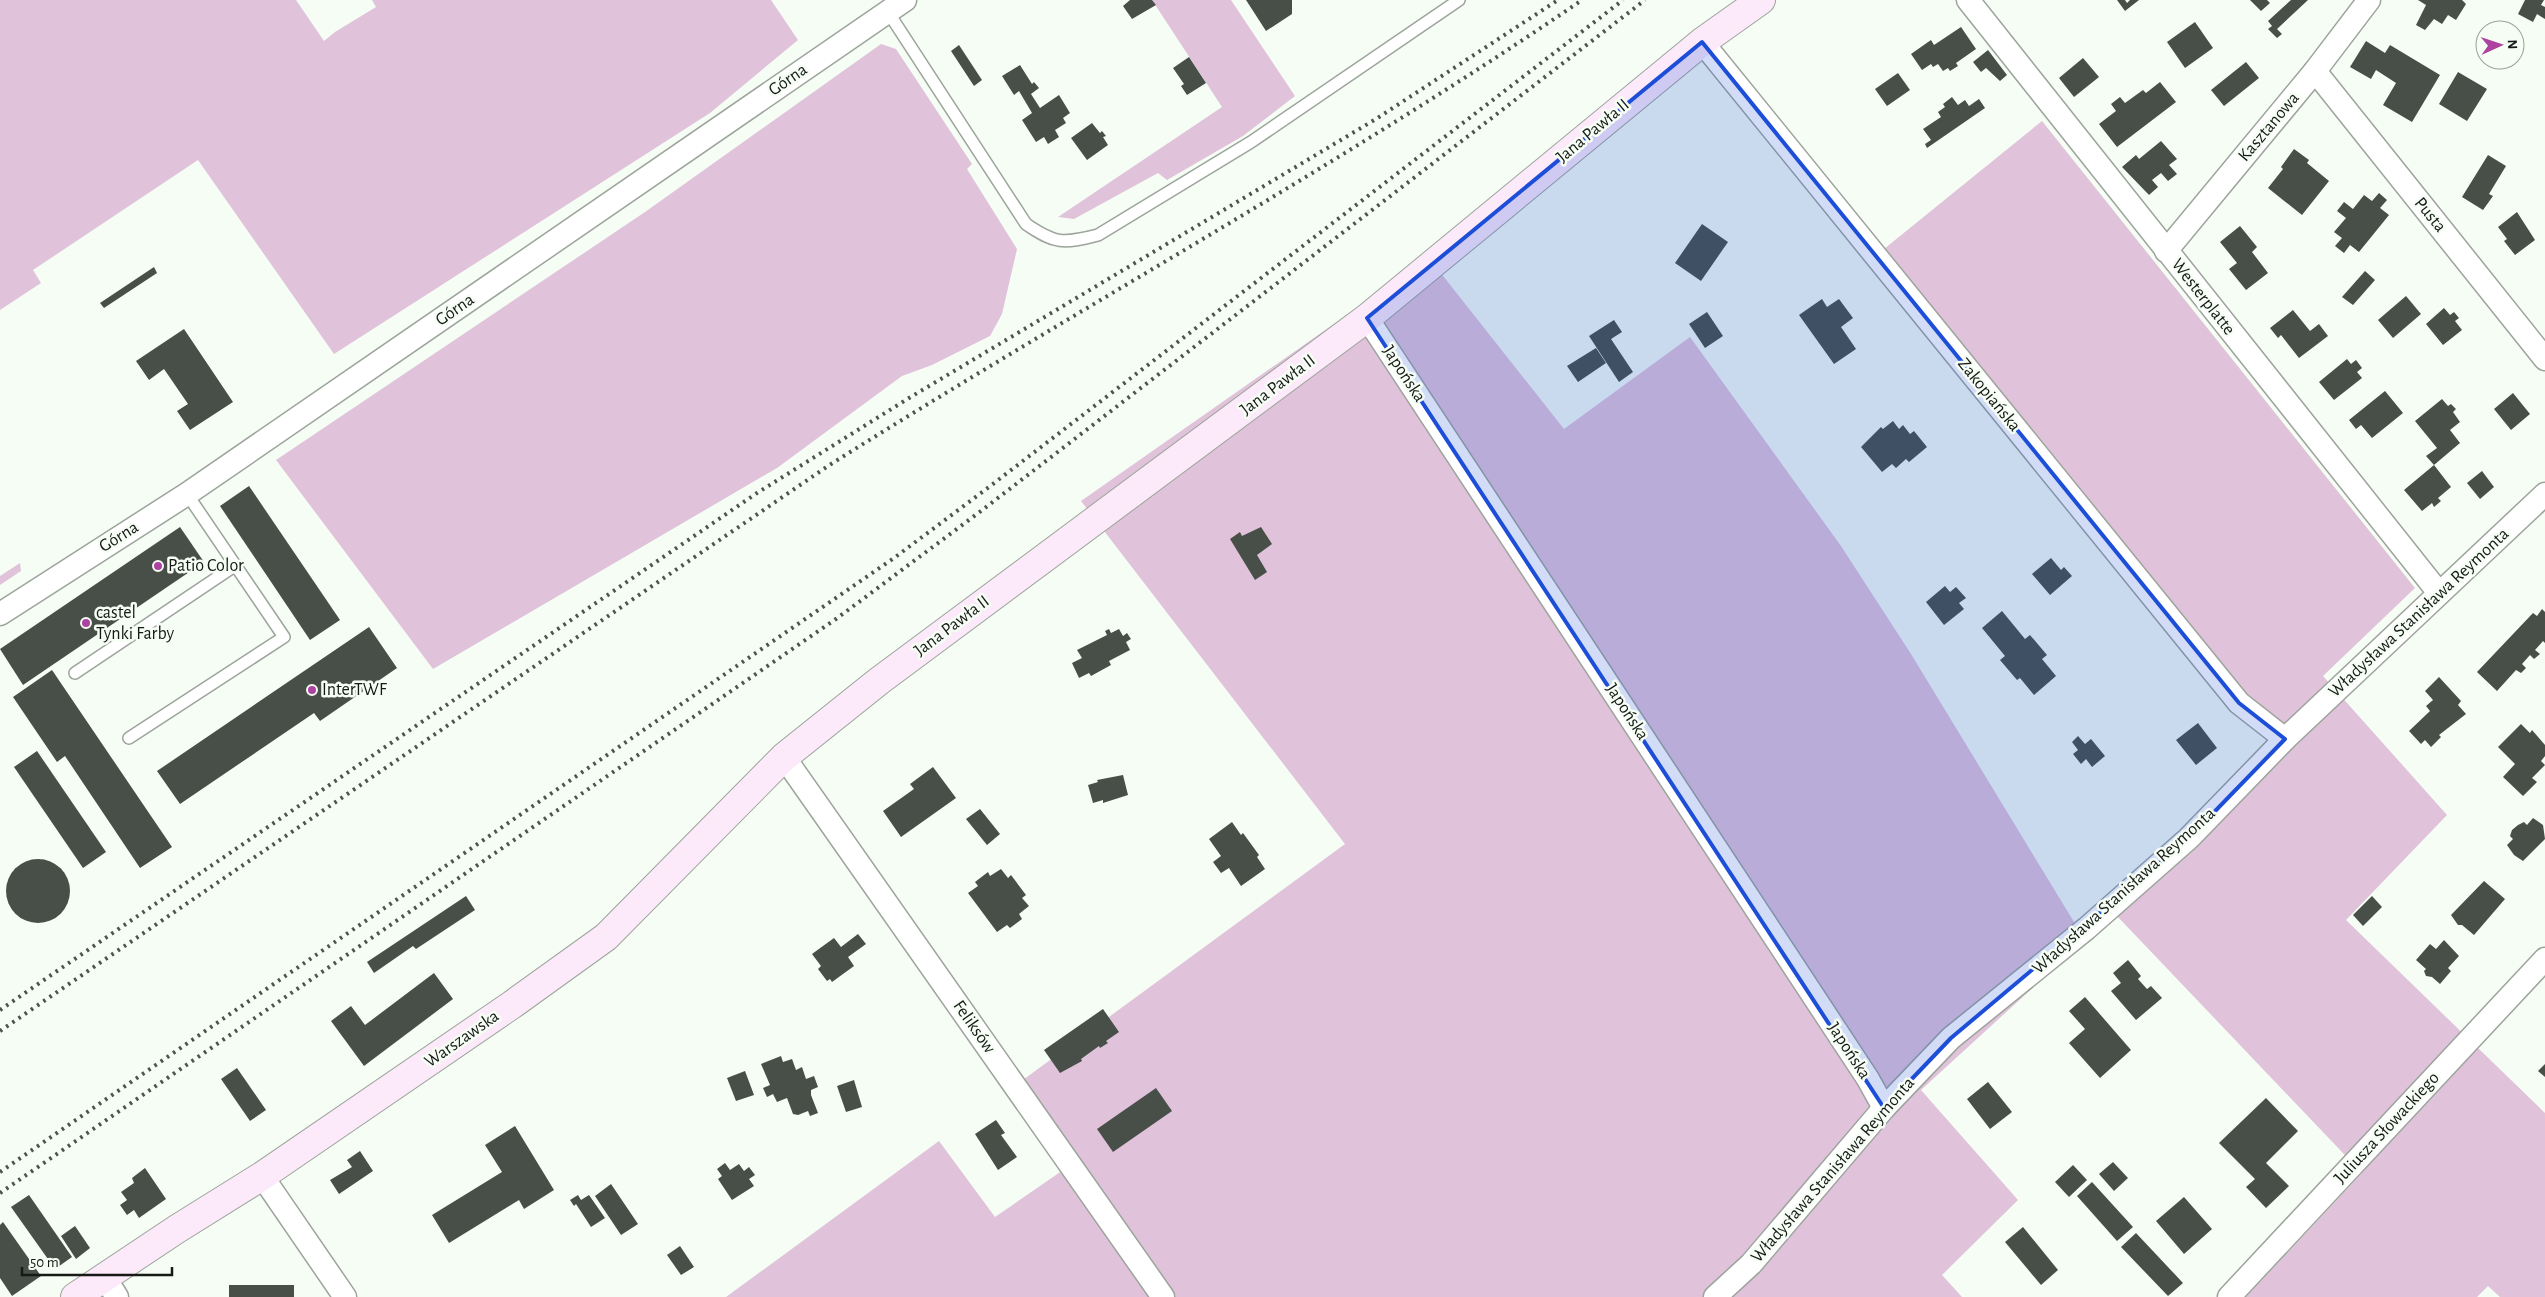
<svg xmlns="http://www.w3.org/2000/svg" width="2545" height="1297" font-family="'Alegreya Sans',sans-serif">
  <style>
    .green { fill: #e0c3da }
    .building { fill: #484f48 }
    .lines { fill: none; stroke-linecap: round; stroke-linejoin: round }
    .lane-casing { stroke: #9ca49c; stroke-width: 14 }
    .street-casing { stroke: #9ca49c; stroke-width: 25 }
    .secondary-casing { stroke: #9ca49c; stroke-width: 30 }
    .lane { stroke: #fff; stroke-width: 11 }
    .street { stroke: #fff; stroke-width: 22 }
    .secondary { stroke: #fce9f9; stroke-width: 28 }
    .rail { stroke: #4e534e; stroke-width: 4; stroke-dasharray: 2.5 5; stroke-linecap: butt }
    .marked { fill: #1d4ed8; fill-opacity: 0.2; stroke: #1d4ed8; stroke-width: 4; stroke-linejoin: round }
    .poi-dot { fill: #ae42a1; stroke: #f5fdf4; stroke-width: 2 }
    .labels { text-anchor: middle; dominant-baseline: central; stroke-width: 5; stroke-linejoin: round; paint-order: stroke }
    .street-label { font-size: 18px; fill: #161916; stroke: #f5fdf4 }
    .poi-label { font-size: 18px; fill: #161916; stroke: #f5fdf4; text-anchor: start }
  </style>
  <rect width="100%" height="100%" fill="#f5fdf4"/>
  <g class="green">
    <path d="M 0,0 L 296,0 L 324,41 L 335,32 L 376,7 L 372,0 L 771,0 L 798,40 L 710,113 L 334,354 L 198,160 L 33,270 L 41,283 L 0,310 Z"/>
    <path d="M 1152,0 L 1231,0 L 1295,96 L 1243,136 L 1167,180 L 1158,173 L 1074,219 L 1058,217 L 1222,107 Z"/>
    <path d="M 881,44 L 896,49 L 972,164 L 967,169 L 1017,249 L 1002,314 L 990,336 L 932,365 L 902,376 L 777,468 L 433,669 L 276,460 L 645,212 Z"/>
    <path d="M 2042,121 L 2415,588 L 2323,676 L 2447,815 L 2346,920 L 2545,1113 L 2545,1297 L 2500,1297 L 2488,1286 L 2477,1297 L 2246,1297 L 2362,1173 L 2117,916 L 2295,744 L 2244,697 L 1884,249 Z"/>
    <path d="M 1425,253 L 1564,429 L 1690,337 L 1841,546 L 1911,654 L 2085,940 L 1921,1090 L 2018,1200 L 1942,1275 L 1962,1297 L 726,1297 L 939,1141 L 995,1217 L 1066,1168 L 1012,1088 L 1345,844 L 1081,501 L 1358,307 Z"/>
    <path d="M 20,563 L 21,571 L 0,585 L 0,576 Z"/>
  </g>
  <g class="building">
    <path d="M 1130,0 L 1152,0 L 1156,5 L 1132,19 L 1123,6 Z"/>
    <path d="M 1246,0 L 1292,0 L 1292,14 L 1266,31 Z"/>
    <path d="M 2117,0 L 2125,0 L 2127,3 L 2130,0 L 2139,0 L 2125,11 Z"/>
    <path d="M 2250,0 L 2267,0 L 2270,3 L 2261,11 Z"/>
    <path d="M 2291,0 L 2308,0 L 2277,29 L 2282,34 L 2277,38 L 2268,29 L 2272,26 L 2268,21 Z"/>
    <path d="M 2418,0 L 2462,0 L 2466,4 L 2456,20 L 2448,15 L 2442,24 L 2434,19 L 2425,30 L 2416,25 L 2426,5 Z"/>
    <path d="M 2525,0 L 2544,0 L 2541,5 L 2545,7 L 2545,19 L 2537,14 L 2533,22 L 2518,14 Z"/>
    <path d="M 2195,22 L 2213,48 L 2185,68 L 2167,42 Z"/>
    <path d="M 1961,27 L 1976,49 L 1956,63 L 1958,66 L 1950,71 L 1948,68 L 1943,71 L 1938,64 L 1933,67 L 1931,64 L 1922,70 L 1911,54 L 1931,40 L 1934,45 Z"/>
    <path d="M 2366,41 L 2385,53 L 2390,45 L 2440,75 L 2412,122 L 2383,105 L 2396,83 L 2376,70 L 2371,79 L 2350,67 Z"/>
    <path d="M 959,45 L 982,80 L 974,86 L 951,51 Z"/>
    <path d="M 1988,50 L 2007,75 L 2000,81 L 1986,68 L 1981,72 L 1973,62 Z"/>
    <path d="M 1189,57 L 1206,83 L 1187,95 L 1181,86 L 1184,84 L 1173,68 Z"/>
    <path d="M 2083,58 L 2099,77 L 2074,97 L 2059,78 Z"/>
    <path d="M 2246,62 L 2259,78 L 2224,106 L 2211,90 Z"/>
    <path d="M 1020,65 L 1032,84 L 1034,82 L 1039,88 L 1031,94 L 1040,108 L 1059,95 L 1070,113 L 1063,118 L 1066,123 L 1055,130 L 1059,137 L 1048,144 L 1044,137 L 1036,142 L 1022,120 L 1032,113 L 1019,91 L 1014,95 L 1002,76 Z"/>
    <path d="M 2458,72 L 2487,89 L 2467,121 L 2439,104 Z"/>
    <path d="M 1898,73 L 1910,90 L 1887,106 L 1875,89 Z"/>
    <path d="M 2160,82 L 2176,102 L 2117,147 L 2099,124 L 2116,111 L 2111,104 L 2120,97 L 2125,103 L 2143,90 L 2146,93 Z"/>
    <path d="M 1952,97 L 1958,105 L 1965,100 L 1969,106 L 1979,99 L 1985,108 L 1927,148 L 1925,144 L 1931,140 L 1923,129 L 1941,117 L 1938,112 L 1945,107 L 1943,104 Z"/>
    <path d="M 1092,123 L 1100,133 L 1102,131 L 1106,136 L 1103,137 L 1108,145 L 1087,160 L 1071,138 Z"/>
    <path d="M 2161,141 L 2177,159 L 2169,165 L 2177,174 L 2168,181 L 2161,173 L 2152,180 L 2158,187 L 2149,195 L 2122,167 L 2136,155 L 2139,159 Z"/>
    <path d="M 2294,149 L 2309,160 L 2307,163 L 2329,181 L 2302,215 L 2268,188 L 2283,169 L 2281,167 Z"/>
    <path d="M 2488,155 L 2506,166 L 2489,194 L 2493,196 L 2483,210 L 2462,197 Z"/>
    <path d="M 2379,193 L 2387,200 L 2380,208 L 2389,215 L 2359,252 L 2350,245 L 2344,253 L 2335,246 L 2342,238 L 2334,232 L 2346,218 L 2337,211 L 2344,202 L 2353,209 L 2364,195 L 2372,201 Z"/>
    <path d="M 2517,212 L 2535,240 L 2515,255 L 2504,241 L 2507,239 L 2498,227 Z"/>
    <path d="M 1702,224 L 1728,242 L 1701,281 L 1675,263 Z"/>
    <path d="M 2240,226 L 2257,247 L 2252,252 L 2268,273 L 2246,290 L 2229,269 L 2237,263 L 2220,242 Z"/>
    <path d="M 154,267 L 157,273 L 104,308 L 100,303 Z"/>
    <path d="M 2365,271 L 2375,280 L 2353,305 L 2342,297 Z"/>
    <path d="M 2406,296 L 2421,314 L 2393,338 L 2378,320 Z"/>
    <path d="M 1822,299 L 1827,307 L 1839,299 L 1853,318 L 1841,327 L 1856,349 L 1834,364 L 1799,315 Z"/>
    <path d="M 2444,308 L 2450,315 L 2454,312 L 2459,318 L 2455,321 L 2462,330 L 2443,345 L 2426,324 Z"/>
    <path d="M 2293,310 L 2310,331 L 2319,324 L 2328,336 L 2299,358 L 2281,335 L 2278,338 L 2270,328 Z"/>
    <path d="M 1707,312 L 1723,336 L 1705,348 L 1689,324 Z"/>
    <path d="M 1614,320 L 1622,332 L 1611,339 L 1633,372 L 1619,382 L 1589,336 Z"/>
    <path d="M 184,329 L 233,402 L 190,430 L 177,411 L 188,404 L 164,369 L 149,380 L 136,361 Z"/>
    <path d="M 1596,348 L 1606,363 L 1578,382 L 1567,366 Z"/>
    <path d="M 2347,359 L 2351,364 L 2356,360 L 2362,368 L 2357,372 L 2362,378 L 2334,400 L 2319,382 Z"/>
    <path d="M 2385,391 L 2403,413 L 2372,438 L 2361,425 L 2356,429 L 2349,420 Z"/>
    <path d="M 2513,393 L 2530,414 L 2511,430 L 2494,409 Z"/>
    <path d="M 2442,399 L 2448,406 L 2451,404 L 2456,409 L 2453,412 L 2460,422 L 2450,430 L 2460,443 L 2434,465 L 2426,456 L 2437,448 L 2415,421 Z"/>
    <path d="M 1893,421 L 1899,429 L 1903,425 L 1910,434 L 1914,431 L 1927,447 L 1909,462 L 1906,459 L 1896,468 L 1892,464 L 1882,472 L 1861,447 L 1881,427 L 1883,429 Z"/>
    <path d="M 2434,465 L 2451,487 L 2438,498 L 2441,501 L 2434,507 L 2432,503 L 2422,511 L 2404,490 Z"/>
    <path d="M 2482,471 L 2494,487 L 2480,499 L 2467,483 Z"/>
    <path d="M 249,486 L 340,620 L 310,640 L 220,506 Z"/>
    <path d="M 180,527 L 204,562 L 23,685 L 0,649 Z"/>
    <path d="M 1261,527 L 1272,544 L 1257,555 L 1267,572 L 1255,580 L 1230,539 L 1240,532 L 1242,536 Z"/>
    <path d="M 2051,558 L 2061,570 L 2064,567 L 2072,576 L 2050,595 L 2032,574 Z"/>
    <path d="M 1945,586 L 1950,592 L 1956,587 L 1966,598 L 1959,603 L 1964,609 L 1944,625 L 1926,602 Z"/>
    <path d="M 2542,609 L 2545,612 L 2545,643 L 2543,641 L 2535,650 L 2540,654 L 2534,659 L 2530,655 L 2522,664 L 2526,668 L 2521,673 L 2516,670 L 2497,691 L 2477,672 L 2533,613 L 2537,616 Z"/>
    <path d="M 2002,611 L 2025,639 L 2030,635 L 2047,655 L 2042,659 L 2056,676 L 2034,695 L 2020,678 L 2017,680 L 2000,660 L 2005,656 L 1982,628 Z"/>
    <path d="M 369,627 L 397,668 L 320,721 L 314,713 L 180,804 L 157,771 Z"/>
    <path d="M 1109,629 L 1111,633 L 1119,629 L 1123,636 L 1127,633 L 1131,639 L 1126,642 L 1130,650 L 1109,661 L 1111,665 L 1091,676 L 1089,673 L 1079,678 L 1072,663 L 1082,658 L 1077,650 L 1107,635 L 1105,631 Z"/>
    <path d="M 52,670 L 172,847 L 140,868 L 65,756 L 57,762 L 13,697 Z"/>
    <path d="M 2439,677 L 2461,701 L 2458,705 L 2466,714 L 2439,735 L 2441,737 L 2431,747 L 2425,740 L 2421,744 L 2409,731 L 2430,711 L 2426,706 L 2433,700 L 2425,691 Z"/>
    <path d="M 2198,723 L 2217,748 L 2196,765 L 2176,740 Z"/>
    <path d="M 2521,724 L 2530,733 L 2532,730 L 2545,745 L 2545,756 L 2541,761 L 2545,765 L 2532,778 L 2537,782 L 2523,796 L 2503,777 L 2515,764 L 2498,747 Z"/>
    <path d="M 2078,736 L 2085,744 L 2091,739 L 2105,756 L 2092,767 L 2086,759 L 2081,764 L 2073,754 L 2078,750 L 2072,742 Z"/>
    <path d="M 37,751 L 106,852 L 83,868 L 14,767 Z"/>
    <path d="M 933,767 L 956,798 L 901,837 L 883,811 L 914,789 L 910,784 Z"/>
    <path d="M 1123,775 L 1128,795 L 1103,803 L 1103,800 L 1093,803 L 1088,785 L 1098,782 L 1097,780 Z"/>
    <path d="M 980,809 L 1000,834 L 987,845 L 966,819 Z"/>
    <path d="M 2533,818 L 2543,825 L 2545,839 L 2523,861 L 2514,855 L 2507,845 L 2513,839 L 2510,836 L 2512,830 L 2518,825 L 2524,822 L 2527,825 Z"/>
    <path d="M 1232,822 L 1241,835 L 1243,833 L 1259,855 L 1257,857 L 1265,869 L 1241,886 L 1229,868 L 1221,873 L 1213,862 L 1221,856 L 1209,839 Z"/>
    <circle cx="38" cy="891" r="32"/>
    <path d="M 1001,869 L 1008,878 L 1011,875 L 1026,895 L 1022,898 L 1029,906 L 1019,914 L 1022,919 L 1010,928 L 1007,925 L 997,932 L 968,893 L 978,886 L 975,882 L 988,872 L 990,876 Z"/>
    <path d="M 2484,881 L 2505,899 L 2474,935 L 2462,925 L 2458,925 L 2451,915 Z"/>
    <path d="M 466,896 L 475,910 L 416,949 L 413,946 L 374,973 L 367,962 Z"/>
    <path d="M 2372,896 L 2382,907 L 2363,926 L 2353,915 Z"/>
    <path d="M 858,934 L 866,944 L 848,957 L 854,966 L 832,982 L 830,979 L 827,981 L 818,969 L 821,966 L 812,954 L 834,938 L 841,947 Z"/>
    <path d="M 2444,940 L 2459,956 L 2448,968 L 2451,971 L 2440,984 L 2432,977 L 2426,976 L 2424,971 L 2426,969 L 2416,960 L 2430,944 L 2436,949 Z"/>
    <path d="M 2128,960 L 2141,976 L 2138,979 L 2147,989 L 2151,986 L 2162,998 L 2136,1020 L 2111,991 L 2121,983 L 2113,973 Z"/>
    <path d="M 434,973 L 453,999 L 364,1066 L 331,1021 L 351,1006 L 365,1025 Z"/>
    <path d="M 2085,997 L 2131,1050 L 2100,1078 L 2069,1043 L 2085,1029 L 2069,1011 Z"/>
    <path d="M 1103,1009 L 1119,1032 L 1106,1041 L 1108,1043 L 1100,1048 L 1099,1046 L 1081,1059 L 1082,1061 L 1060,1073 L 1044,1050 Z"/>
    <path d="M 781,1056 L 783,1062 L 792,1059 L 796,1070 L 802,1067 L 806,1079 L 814,1076 L 818,1087 L 811,1090 L 811,1095 L 818,1113 L 810,1116 L 808,1111 L 798,1115 L 793,1114 L 787,1098 L 777,1102 L 773,1094 L 767,1097 L 763,1088 L 770,1085 L 761,1064 Z"/>
    <path d="M 2545,1064 L 2545,1077 L 2538,1071 Z"/>
    <path d="M 237,1068 L 266,1110 L 250,1121 L 221,1079 Z"/>
    <path d="M 745,1071 L 754,1095 L 736,1101 L 727,1078 Z"/>
    <path d="M 854,1080 L 862,1107 L 846,1112 L 837,1086 Z"/>
    <path d="M 1988,1082 L 2012,1112 L 1990,1129 L 1967,1099 Z"/>
    <path d="M 1156,1088 L 1172,1111 L 1113,1152 L 1097,1129 Z"/>
    <path d="M 2266,1098 L 2298,1131 L 2266,1163 L 2289,1186 L 2266,1208 L 2246,1187 L 2255,1179 L 2219,1143 Z"/>
    <path d="M 996,1120 L 1005,1133 L 1001,1135 L 1017,1157 L 998,1170 L 975,1134 Z"/>
    <path d="M 515,1126 L 554,1190 L 524,1209 L 519,1200 L 449,1243 L 432,1215 L 502,1172 L 485,1145 Z"/>
    <path d="M 360,1151 L 373,1171 L 339,1194 L 330,1180 L 352,1167 L 347,1160 Z"/>
    <path d="M 2113,1162 L 2128,1178 L 2114,1191 L 2099,1174 Z"/>
    <path d="M 725,1163 L 730,1170 L 739,1164 L 744,1171 L 749,1167 L 755,1175 L 749,1179 L 754,1186 L 732,1200 L 718,1179 L 722,1176 L 717,1169 Z"/>
    <path d="M 2073,1165 L 2087,1180 L 2069,1197 L 2055,1182 Z"/>
    <path d="M 145,1168 L 166,1199 L 139,1218 L 134,1210 L 127,1215 L 120,1205 L 127,1200 L 121,1192 L 134,1183 L 132,1178 Z"/>
    <path d="M 2092,1182 L 2133,1227 L 2117,1241 L 2077,1196 Z"/>
    <path d="M 611,1184 L 638,1224 L 621,1235 L 595,1196 Z"/>
    <path d="M 29,1195 L 72,1257 L 55,1269 L 11,1207 Z"/>
    <path d="M 578,1195 L 581,1200 L 589,1195 L 605,1218 L 591,1227 L 576,1204 L 574,1206 L 570,1200 Z"/>
    <path d="M 2184,1197 L 2212,1229 L 2184,1254 L 2156,1221 Z"/>
    <path d="M 3,1222 L 41,1276 L 12,1296 L 0,1278 L 0,1225 Z"/>
    <path d="M 75,1226 L 90,1248 L 76,1259 L 61,1236 Z"/>
    <path d="M 2023,1227 L 2058,1270 L 2041,1285 L 2005,1242 Z"/>
    <path d="M 2136,1233 L 2183,1283 L 2168,1296 L 2121,1247 Z"/>
    <path d="M 680,1246 L 694,1267 L 681,1275 L 667,1255 Z"/>
    <rect x="229" y="1285" width="65" height="12"/>
  </g>
  <g class="lines">
    <defs>
      <g id="lane">
        <path d="M 888,12 L 1026,224 C 1055,244 1063,244 1098,235 L 1251,142 L 1459,0"/>
        <path d="M 75,673 L 236,565"/>
        <path d="M 129,738 L 284,637 L 187,494"/>
      </g>
      <g id="street">
        <path d="M 1968,0 L 2439,593"/>
        <path d="M 1702,42 L 2239,703 L 2285,739"/>
        <path d="M 2315,71 L 2545,359"/>
        <path d="M 2166,251 L 2315,71 L 2369,0"/>
        <path d="M 1367,318 L 1868,1079 L 1884,1108"/>
        <path d="M 0,614 L 187,494 L 905,0"/>
        <path d="M 784,757 L 1163,1297"/>
        <path d="M 262,1176 L 345,1297"/>
        <path d="M 105,1278 L 117,1297"/>
        <path d="M 1715,1297 L 1751,1264 L 1884,1108 L 1951,1038 L 2087,928 L 2189,838 L 2285,739 L 2545,494"/>
        <path d="M 2229,1297 L 2545,959"/>
      </g>
      <path id="secondary" d="M 75,1297 L 177,1229 L 262,1176 L 513,1004 L 606,937 L 784,757 L 879,681 L 1367,318 L 1702,42 L 1761,0"/>
    </defs>
    <use href="#lane" class="lane-casing"/>
    <use href="#street" class="street-casing"/>
    <use href="#secondary" class="secondary-casing"/>
    <use href="#lane" class="lane"/>
    <use href="#street" class="street"/>
    <use href="#secondary" class="secondary"/>
    <g class="rail">
      <path d="M 0,1010 L 757,493 L 909,398 L 1376,119 L 1558,0"/>
      <path d="M 0,1031 L 828,466 C 1078,308 1338,167 1582,0"/>
      <path d="M 0,1172 L 894,558 L 989,487 L 1623,0"/>
      <path d="M 0,1193 L 836,619 L 981,511 L 1645,0"/>
    </g>
  </g>
  <path class="marked" d="M 1702,42 L 2239,703 L 2285,739 L 2189,838 L 1951,1038 L 1884,1108 L 1367,318 Z"/>
  <g class="poi-dot">
    <circle cx="158" cy="566" r="5"/>
    <circle cx="86" cy="623" r="5"/>
    <circle cx="312" cy="690" r="5"/>
  </g>
  <g class="labels">
    <g class="street-label">
      <text transform="translate(788 80) rotate(-35)">Górna</text>
      <text transform="translate(2269 127) rotate(-50)">Kasztanowa</text>
      <text transform="translate(1593 131) rotate(-40)">Jana Pawła II</text>
      <text transform="translate(2430 215) rotate(51)">Pusta</text>
      <text transform="translate(2203 297) rotate(52)">Westerplatte</text>
      <text transform="translate(455 310) rotate(-35)">Górna</text>
      <text transform="translate(1404 374) rotate(57)">Japońska</text>
      <text transform="translate(1278 385) rotate(-37)">Jana Pawła II</text>
      <text transform="translate(1989 395) rotate(51)">Zakopiańska</text>
      <text transform="translate(119 537) rotate(-32)">Górna</text>
      <text transform="translate(2419 613) rotate(-43)">Władysława Stanisława Reymonta</text>
      <text transform="translate(952 626) rotate(-37)">Jana Pawła II</text>
      <text transform="translate(1627 712) rotate(57)">Japońska</text>
      <text transform="translate(2124 891) rotate(-42)">Władysława Stanisława Reymonta</text>
      <text transform="translate(974 1027) rotate(55)">Feliksów</text>
      <text transform="translate(462 1039) rotate(-35)">Warszawska</text>
      <text transform="translate(1849 1051) rotate(57)">Japońska</text>
      <text transform="translate(2387 1128) rotate(-47)">Juliusza Słowackiego</text>
      <text transform="translate(1833 1170) rotate(-49)">Władysława Stanisława Reymonta</text>
    </g>
    <g class="poi-label">
      <text x="168" y="566">Patio Color</text>
      <text x="96" y="613">castel<tspan x="96" dy="21">Tynki Farby</tspan></text>
      <text x="322" y="690">InterTWF</text>
    </g>
  </g>
  <g transform="translate(2500 45) rotate(87)"><circle r="24" fill="#f5fdf4" stroke="#9ca29b"/>
  <path d="M0-4L9 19L0 12L-9 19Z" fill="#ae42a1"/>
  <text y="-8" font-size="14" font-weight="bold" text-anchor="middle" fill="#161916">N</text>
  </g>
  <path d="M22 1267v8h150v-8" fill="none" stroke="#161916" stroke-width="2.5"/>
  <text x="30" y="1267" font-size="15" fill="#161916" stroke="#f5fdf4" stroke-width="4" paint-order="stroke">50 m</text>
</svg>
